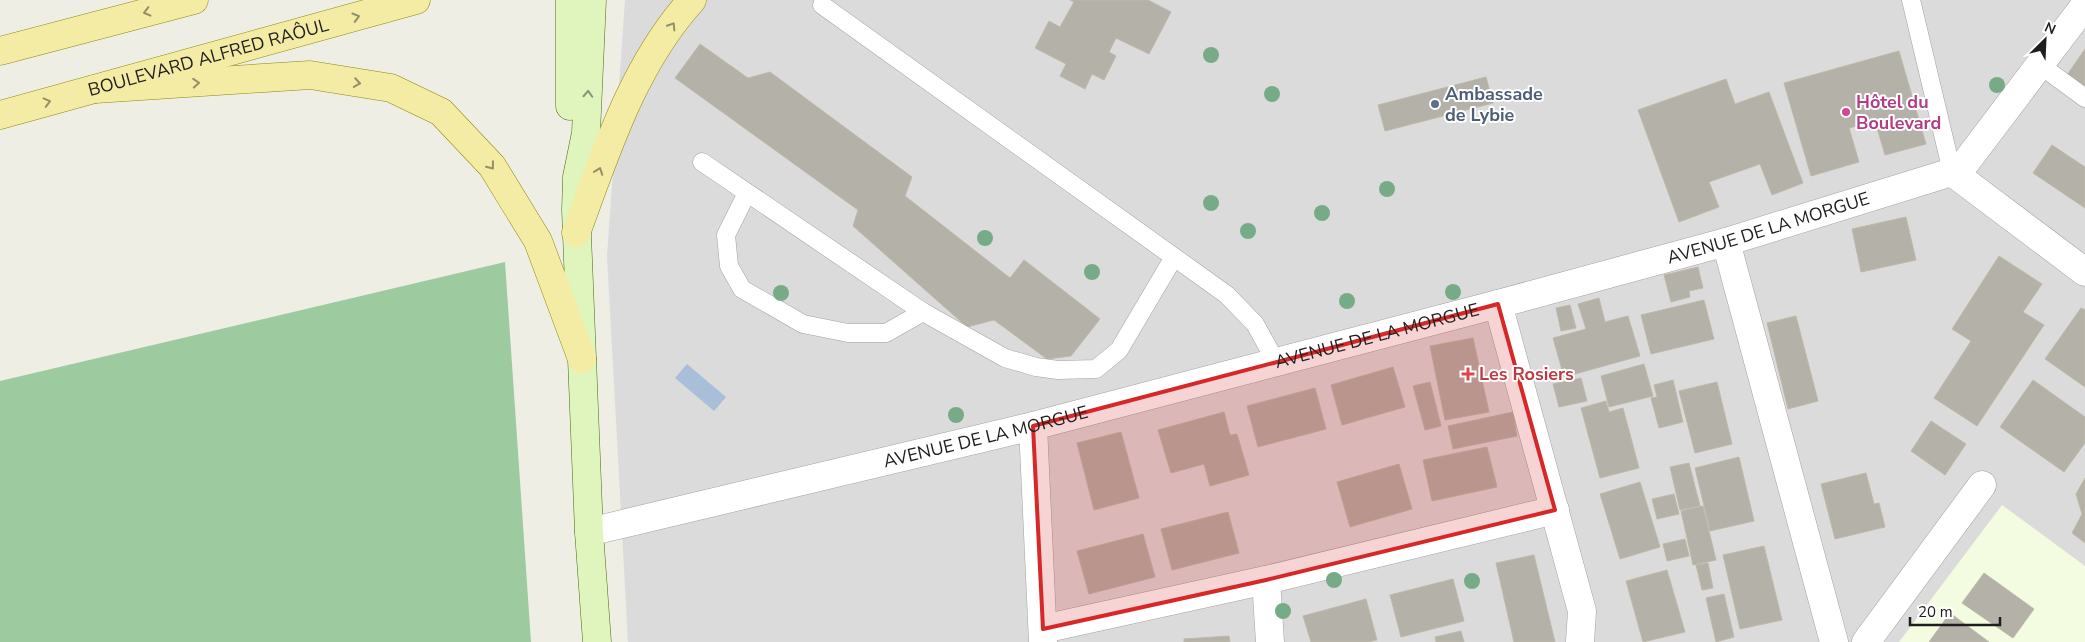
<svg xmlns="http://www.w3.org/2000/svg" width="2085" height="642" font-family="'Nunito Sans',sans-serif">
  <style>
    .residential { fill: #dcdbdb }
    .education { fill: #f3fce0 }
    .forest { fill: #9dca9e }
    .water { fill: #a9bed8 }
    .building { fill: #b3b1a8; stroke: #bfb9a9 }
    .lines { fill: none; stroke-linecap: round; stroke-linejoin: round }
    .service-casing { stroke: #a2a2a2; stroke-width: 19 }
    .minor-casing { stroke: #a2a2a2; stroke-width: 29 }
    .secondary-casing { stroke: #446c0e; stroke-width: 29 }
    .primary-casing { stroke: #8c8a0c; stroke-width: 29 }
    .service { stroke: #fff; stroke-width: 18 }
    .minor { stroke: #fff; stroke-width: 28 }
    .secondary { stroke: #e0f4bd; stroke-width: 28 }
    .primary { stroke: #f4eba4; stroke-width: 28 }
    .tree { fill: #77ab88 }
    .oneway { stroke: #948f68 }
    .oneway2 { stroke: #899475 }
    .marked { fill: #d62828; fill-opacity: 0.2; stroke: #d62828; stroke-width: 4; stroke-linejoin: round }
    .service-dot { fill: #5c6f8a; stroke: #fff; stroke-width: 2 }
    .hotel-dot { fill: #d1479c; stroke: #fff; stroke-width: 2 }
    .health-dot { fill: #e0444e; stroke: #fff; stroke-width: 2 }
    .labels { text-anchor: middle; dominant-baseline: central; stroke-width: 4; stroke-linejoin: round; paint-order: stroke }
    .street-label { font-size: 18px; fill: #1e1e1e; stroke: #fff }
    .service-label { font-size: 18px; font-weight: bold; fill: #4e5e75; stroke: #fff; text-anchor: start }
    .hotel-label { font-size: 18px; font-weight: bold; fill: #b23c85; stroke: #fff; text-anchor: start }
    .health-label { font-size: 18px; font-weight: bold; fill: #be3a42; stroke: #fff; text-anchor: start }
  </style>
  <rect width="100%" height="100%" fill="#eeeee5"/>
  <path class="residential" d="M 625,0 L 2085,0 L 2085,642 L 628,642 L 607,256 Z"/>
  <path class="education" d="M 2002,505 L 2085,566 L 2085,642 L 1899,642 Z"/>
  <path class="forest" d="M 505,262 L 531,642 L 0,642 L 0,381 Z"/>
  <path class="water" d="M 687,364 L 726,397 L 714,411 L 675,378 Z"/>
  <g class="building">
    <path d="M 1070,0 L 1148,0 L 1171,12 L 1149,54 L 1116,38 L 1109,52 L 1116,56 L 1104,80 L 1092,74 L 1085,89 L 1060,76 L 1066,64 L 1035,48 L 1049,21 L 1060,27 L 1074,2 Z"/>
    <path d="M 700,44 L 748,78 L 770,72 L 912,177 L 905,196 L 1010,278 L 1024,260 L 1100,319 L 1071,356 L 1047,359 L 994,320 L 967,327 L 853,226 L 858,210 L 675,78 Z"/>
    <path d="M 2085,49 L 2085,87 L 2067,75 Z"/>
    <path d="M 1899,51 L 1926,144 L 1885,155 L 1875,121 L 1849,128 L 1859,162 L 1811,176 L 1784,83 Z"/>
    <path d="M 1486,77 L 1493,103 L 1385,131 L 1378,105 Z"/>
    <path d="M 1726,79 L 1735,104 L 1769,92 L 1803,183 L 1772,195 L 1760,164 L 1709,182 L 1719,207 L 1679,222 L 1638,110 Z"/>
    <path d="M 2052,145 L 2085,167 L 2085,208 L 2033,173 Z"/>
    <path d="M 1906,217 L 1916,260 L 1861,272 L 1852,229 Z"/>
    <path d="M 1999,256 L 2042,284 L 2023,312 L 2044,325 L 1977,426 L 1934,398 L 1971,341 L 1952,329 Z"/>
    <path d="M 1698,267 L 1703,288 L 1689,291 L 1690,297 L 1671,302 L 1664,275 Z"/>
    <path d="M 1599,298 L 1605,322 L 1628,316 L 1640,356 L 1564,377 L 1553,338 L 1586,329 L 1578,304 Z"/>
    <path d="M 1704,300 L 1714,339 L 1651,354 L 1641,315 Z"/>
    <path d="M 1570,305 L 1576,328 L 1561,331 L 1556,308 Z"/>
    <path d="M 2081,308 L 2085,310 L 2085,387 L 2045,359 Z"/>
    <path d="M 1796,316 L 1818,401 L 1788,409 L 1767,323 Z"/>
    <path d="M 1473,338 L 1489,412 L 1445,420 L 1430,346 Z"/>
    <path d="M 1644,364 L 1653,396 L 1609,407 L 1601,376 Z"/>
    <path d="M 1393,367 L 1405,407 L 1342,425 L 1331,385 Z"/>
    <path d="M 1581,378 L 1587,401 L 1559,407 L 1553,384 Z"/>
    <path d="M 1673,380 L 1683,422 L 1659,428 L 1651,398 L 1657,397 L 1654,385 Z"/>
    <path d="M 2033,380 L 2085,417 L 2085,443 L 2064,472 L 2000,427 Z"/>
    <path d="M 1430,382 L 1441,426 L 1425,430 L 1413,386 Z"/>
    <path d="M 1717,382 L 1732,444 L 1695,453 L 1679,391 Z"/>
    <path d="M 1315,388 L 1326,429 L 1258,447 L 1247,406 Z"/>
    <path d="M 1606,401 L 1609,412 L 1623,408 L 1639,468 L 1600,478 L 1581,408 Z"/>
    <path d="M 1224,412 L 1230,435 L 1237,434 L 1249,475 L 1210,486 L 1204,464 L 1171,473 L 1158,430 Z"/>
    <path d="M 1513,412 L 1517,436 L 1453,449 L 1448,426 Z"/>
    <path d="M 1931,421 L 1966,444 L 1945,475 L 1911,451 Z"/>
    <path d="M 1121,432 L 1139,498 L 1094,510 L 1077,443 Z"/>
    <path d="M 1487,447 L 1497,487 L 1432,501 L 1423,460 Z"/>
    <path d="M 1739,457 L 1754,521 L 1710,531 L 1695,468 Z"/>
    <path d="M 1689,463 L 1700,506 L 1680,510 L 1670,467 Z"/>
    <path d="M 1399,464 L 1412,509 L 1350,527 L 1337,482 Z"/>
    <path d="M 1866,473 L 1874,504 L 1879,503 L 1885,527 L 1835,539 L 1821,484 Z"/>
    <path d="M 2085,478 L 2085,543 L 2072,533 L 2082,514 L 2076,494 Z"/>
    <path d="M 1640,482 L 1660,547 L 1620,559 L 1600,494 Z"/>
    <path d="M 1674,494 L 1679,514 L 1657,519 L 1652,499 Z"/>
    <path d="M 1703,506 L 1716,560 L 1693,565 L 1681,511 Z"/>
    <path d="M 1228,512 L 1239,553 L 1172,570 L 1161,529 Z"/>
    <path d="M 1143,534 L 1155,577 L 1089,594 L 1077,551 Z"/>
    <path d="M 1685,539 L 1689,556 L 1667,561 L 1663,544 Z"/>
    <path d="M 1764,546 L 1782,620 L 1740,629 L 1723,555 Z"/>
    <path d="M 1534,555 L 1555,642 L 1514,642 L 1496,563 Z"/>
    <path d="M 1708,563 L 1713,588 L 1702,590 L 1696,565 Z"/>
    <path d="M 1667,570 L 1685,632 L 1643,642 L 1626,581 Z"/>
    <path d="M 1984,573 L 2034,609 L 2013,638 L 1962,603 Z"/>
    <path d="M 1453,579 L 1464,621 L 1401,637 L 1390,595 Z"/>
    <path d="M 1724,594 L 1734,637 L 1716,642 L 1706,598 Z"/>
    <path d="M 1366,599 L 1377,640 L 1368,642 L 1311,642 L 1303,616 Z"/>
    <path d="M 1950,613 L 1989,642 L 1929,642 Z"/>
    <path d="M 1461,631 L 1464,642 L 1436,642 L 1435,637 Z"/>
    <path d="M 1229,636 L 1230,642 L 1184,642 L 1184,639 Z"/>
  </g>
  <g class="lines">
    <defs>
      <g id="service">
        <path d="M 1911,0 L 1952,172"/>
        <path d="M 822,5 L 1227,295 L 1255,324 L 1276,362"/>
        <path d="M 2040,65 L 2085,98"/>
        <path d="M 702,162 L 923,312 L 1005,358 L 1036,367 L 1058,370 L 1096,369 L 1119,350 L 1174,257"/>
        <path d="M 747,193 L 726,235 L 729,266 L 742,289 L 803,324 L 848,333 L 886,333 L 923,312"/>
      </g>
      <g id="minor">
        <path d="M 1952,172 L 2085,272"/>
        <path d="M 1726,242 L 1834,642"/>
        <path d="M 1498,304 L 1582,611 L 1580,642"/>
        <path d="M 1033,426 L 1043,642"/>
        <path id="s1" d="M 589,532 L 1033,426 L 1498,304 L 1726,242 L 1952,172 L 1963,166 L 2085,5"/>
        <path d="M 1266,580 L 1270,642"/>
        <path d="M 1043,629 L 1266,580 L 1555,510"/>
        <path d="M 1866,642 L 1982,485"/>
      </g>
      <g id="secondary">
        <path d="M 592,0 L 586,133 L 577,177 L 576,210 L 589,532 L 597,642"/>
        <path d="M 570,106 L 570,0"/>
      </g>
      <g id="primary">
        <path d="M 0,51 L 194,0"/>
        <path d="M 95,89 L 310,75 L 391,88 L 441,112 L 492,166 L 538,241 L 582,359"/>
        <path id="s2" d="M 0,115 L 416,0"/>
        <path d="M 576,233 C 606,152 633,65 692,0"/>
      </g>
    </defs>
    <use href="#service" class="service-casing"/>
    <use href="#minor" class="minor-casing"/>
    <use href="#secondary" class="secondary-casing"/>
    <use href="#primary" class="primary-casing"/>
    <use href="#service" class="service"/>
    <use href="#minor" class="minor"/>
    <use href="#secondary" class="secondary"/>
    <use href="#primary" class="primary"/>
  </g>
  <g class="tree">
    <circle cx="1211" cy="55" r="8"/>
    <circle cx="1997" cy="85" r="8"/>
    <circle cx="1272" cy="94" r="8"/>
    <circle cx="1387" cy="189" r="8"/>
    <circle cx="1211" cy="203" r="8"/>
    <circle cx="1322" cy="213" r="8"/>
    <circle cx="1248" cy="231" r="8"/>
    <circle cx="985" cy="238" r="8"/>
    <circle cx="1092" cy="272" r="8"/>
    <circle cx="1453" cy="292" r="8"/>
    <circle cx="781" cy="293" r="8"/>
    <circle cx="1347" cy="301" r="8"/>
    <circle cx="956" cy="415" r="8"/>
    <circle cx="1334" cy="580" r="8"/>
    <circle cx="1472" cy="581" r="8"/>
    <circle cx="1283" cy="611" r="8"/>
  </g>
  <defs><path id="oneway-chevron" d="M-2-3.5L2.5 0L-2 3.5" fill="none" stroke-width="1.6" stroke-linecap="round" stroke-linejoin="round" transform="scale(1.25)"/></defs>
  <g class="oneway">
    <use href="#oneway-chevron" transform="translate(147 12) rotate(166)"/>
    <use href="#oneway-chevron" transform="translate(356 17) rotate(-16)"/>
    <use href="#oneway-chevron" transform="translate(672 26) rotate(-58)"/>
    <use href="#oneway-chevron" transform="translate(196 83) rotate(-4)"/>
    <use href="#oneway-chevron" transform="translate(357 83) rotate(9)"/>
    <use href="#oneway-chevron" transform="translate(47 102) rotate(-15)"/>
    <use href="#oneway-chevron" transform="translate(491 166) rotate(52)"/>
    <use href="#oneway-chevron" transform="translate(599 171) rotate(-70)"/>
  </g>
  <use class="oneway2" href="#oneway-chevron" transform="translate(588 94) rotate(-87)"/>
  <path class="marked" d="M 1498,304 L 1555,510 L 1266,580 L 1043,629 L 1033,426 Z"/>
  <circle class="service-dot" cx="1435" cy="104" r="5"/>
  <circle class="hotel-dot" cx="1846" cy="112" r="5"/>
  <path class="health-dot" d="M1465.5 366.5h5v5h5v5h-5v5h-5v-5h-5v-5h5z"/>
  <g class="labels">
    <g class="street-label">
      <text stroke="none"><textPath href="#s2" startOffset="216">BOULEVARD ALFRED RAÔUL</textPath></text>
      <text stroke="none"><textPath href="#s1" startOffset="1218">AVENUE DE LA MORGUE</textPath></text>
      <text stroke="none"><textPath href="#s1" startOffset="812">AVENUE DE LA MORGUE</textPath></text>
      <text stroke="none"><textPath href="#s1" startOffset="408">AVENUE DE LA MORGUE</textPath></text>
    </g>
    <g class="service-label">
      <text x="1445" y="94">Ambassade<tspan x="1445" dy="21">de Lybie</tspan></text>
    </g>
    <g class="hotel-label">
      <text x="1856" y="102">Hôtel du<tspan x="1856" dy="21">Boulevard</tspan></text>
    </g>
    <g class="health-label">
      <text x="1479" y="374">Les Rosiers</text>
    </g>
  </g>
  <g transform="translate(2045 40) rotate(24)" stroke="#ffffff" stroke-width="4" paint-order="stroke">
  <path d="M0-4L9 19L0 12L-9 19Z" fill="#1e1e1e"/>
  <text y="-8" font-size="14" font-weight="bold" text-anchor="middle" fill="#1e1e1e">N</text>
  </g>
  <path d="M1910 617v8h90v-8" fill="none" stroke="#1e1e1e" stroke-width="2.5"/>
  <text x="1918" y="617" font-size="15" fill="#1e1e1e" stroke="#ffffff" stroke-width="4" paint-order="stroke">20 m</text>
</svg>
